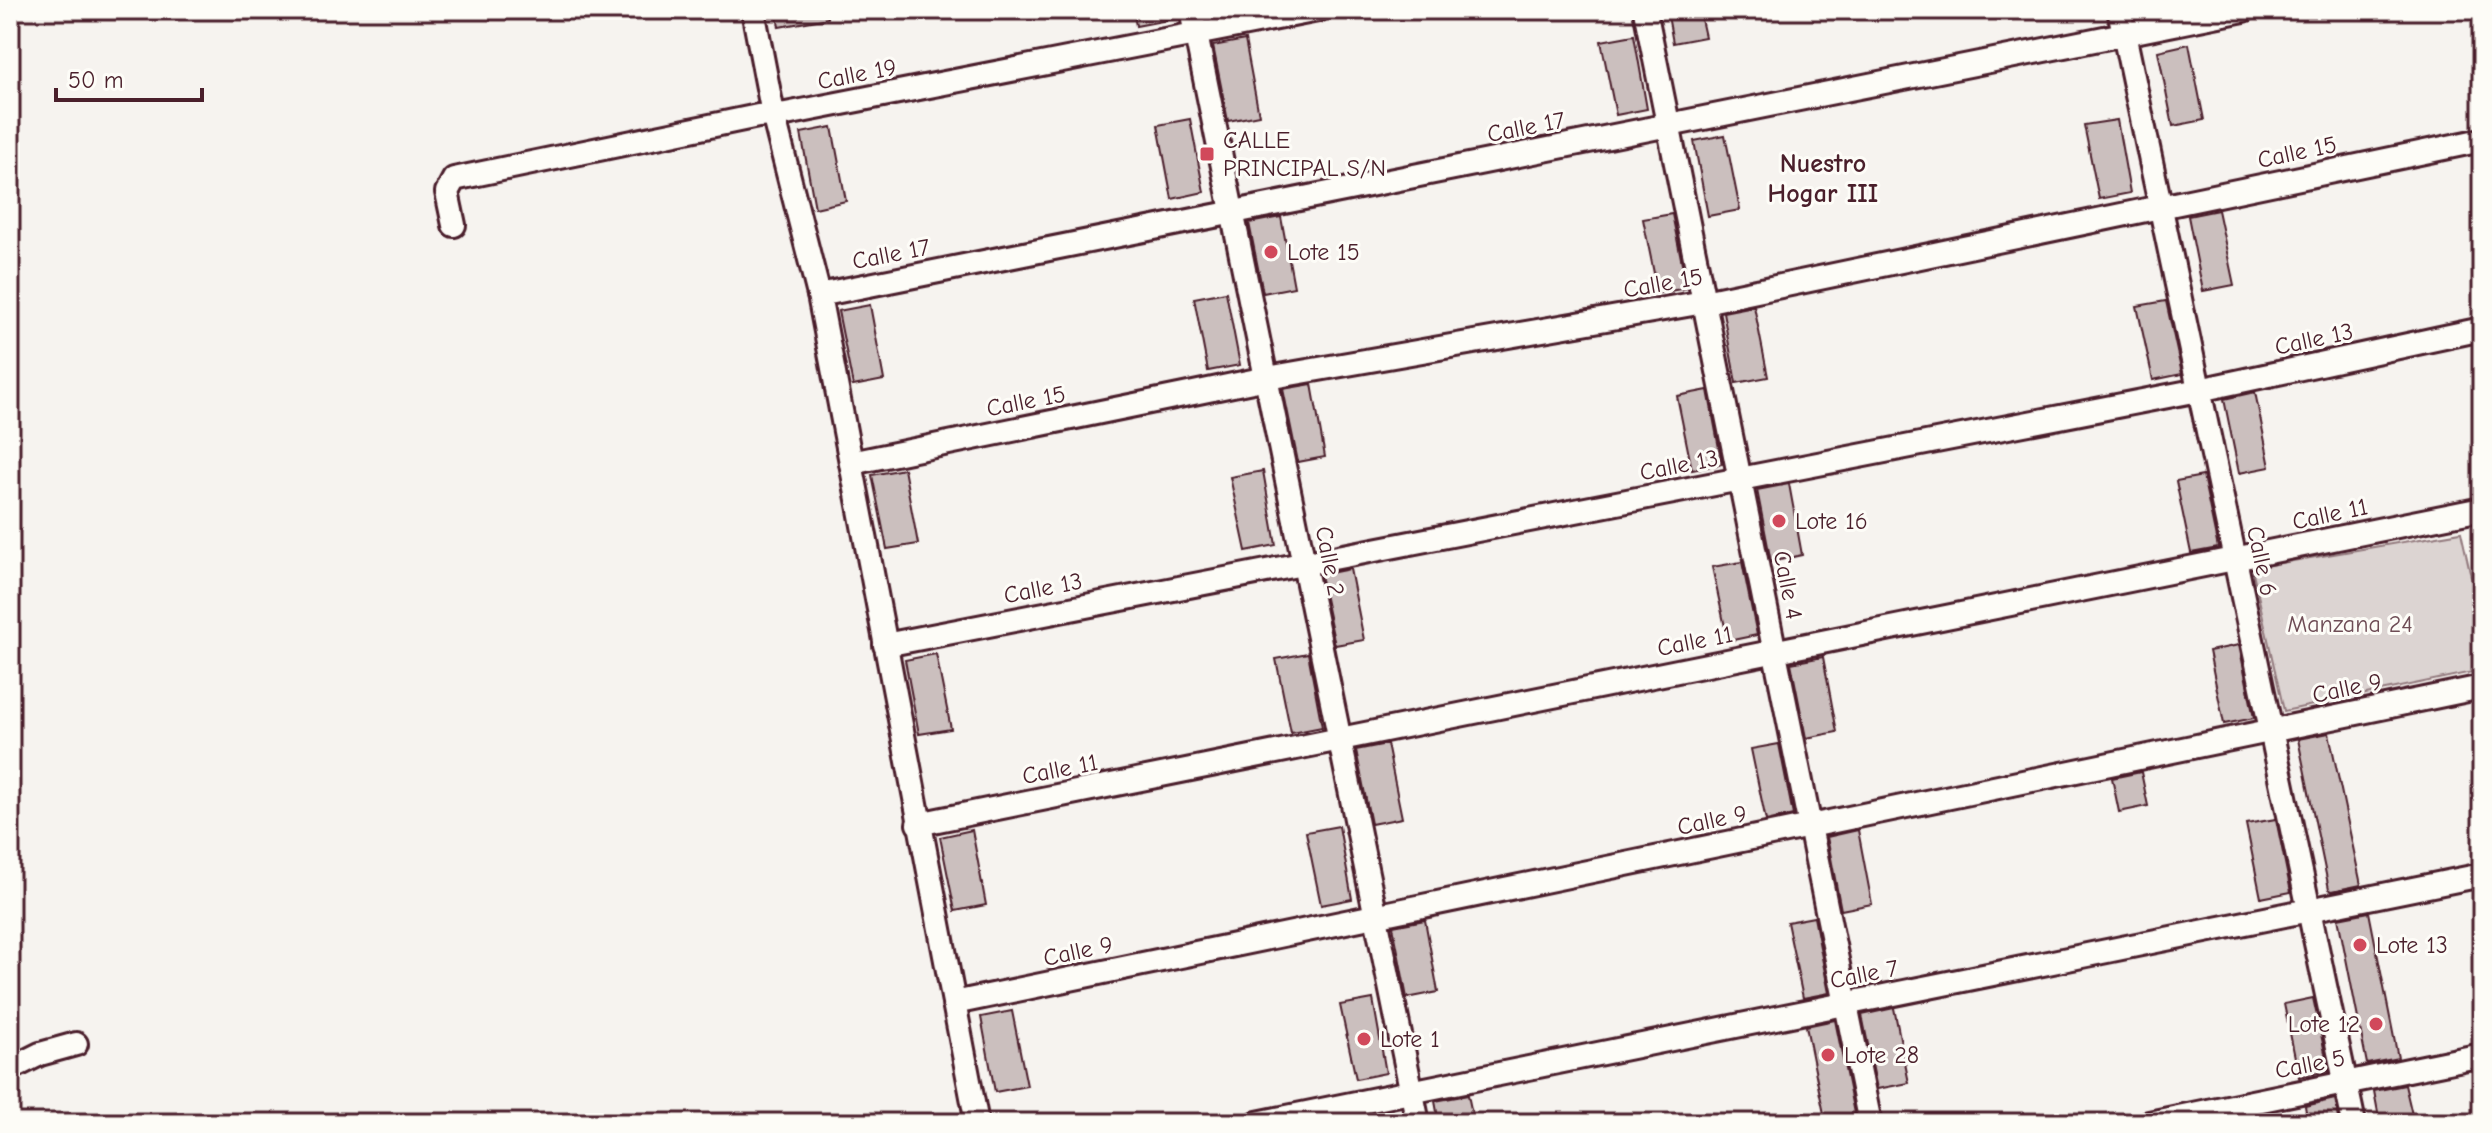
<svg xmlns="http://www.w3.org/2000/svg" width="2492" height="1133" font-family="'Comic Neue',sans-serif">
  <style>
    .green { fill: #dcd4d2; stroke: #937a7e; stroke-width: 2 }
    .building { fill: #cbbfbe; stroke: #4a1f2b; stroke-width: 2 }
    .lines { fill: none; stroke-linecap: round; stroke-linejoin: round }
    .minor-casing { stroke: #4a1f2b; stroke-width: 28 }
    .minor { stroke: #fdfcf7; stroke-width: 22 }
    .poi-dot { fill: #d1495b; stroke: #fdfcf7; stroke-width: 3 }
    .labels { text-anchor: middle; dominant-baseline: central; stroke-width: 6; stroke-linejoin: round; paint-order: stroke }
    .street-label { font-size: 24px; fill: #4a1f2b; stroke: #fdfcf7 }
    .poi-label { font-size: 24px; fill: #4a1f2b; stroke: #fdfcf7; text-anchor: start }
    .park-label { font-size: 24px; fill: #6e4c55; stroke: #fdfcf7 }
    .neighbourhood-label { font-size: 26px; font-weight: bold; fill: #4a1f2b; stroke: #fdfcf7 }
  </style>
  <rect width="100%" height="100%" fill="#f6f3ef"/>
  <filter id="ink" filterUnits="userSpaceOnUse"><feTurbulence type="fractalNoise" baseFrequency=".0125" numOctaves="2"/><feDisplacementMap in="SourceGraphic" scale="16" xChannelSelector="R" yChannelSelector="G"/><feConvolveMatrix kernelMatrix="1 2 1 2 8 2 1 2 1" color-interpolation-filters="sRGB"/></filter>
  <g filter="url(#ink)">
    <path class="green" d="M 2461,532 L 2482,625 L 2482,670 L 2284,711 L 2252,568 Z"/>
    <g class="building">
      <path d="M 776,10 L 827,10 L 828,18 L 779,27 Z"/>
      <path d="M 1133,10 L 1177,10 L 1178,18 L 1136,26 Z"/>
      <path d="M 1667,10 L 1699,10 L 1705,37 L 1673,43 Z"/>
      <path d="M 1634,35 L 1647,109 L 1616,115 L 1601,41 Z"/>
      <path d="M 1245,40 L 1259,115 L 1228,121 L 1213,46 Z"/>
      <path d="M 2189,44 L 2204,120 L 2173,126 L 2158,51 Z"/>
      <path d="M 1190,119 L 1204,192 L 1172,199 L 1158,125 Z"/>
      <path d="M 2117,120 L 2130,193 L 2099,199 L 2084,125 Z"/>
      <path d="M 832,127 L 846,201 L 815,208 L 801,133 Z"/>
      <path d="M 1725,135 L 1740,210 L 1708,216 L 1694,141 Z"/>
      <path d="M 2218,210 L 2234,285 L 2203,291 L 2188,216 Z"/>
      <path d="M 1672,214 L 1687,288 L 1658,293 L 1643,219 Z"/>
      <path d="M 1281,217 L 1294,287 L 1263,293 L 1249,223 Z"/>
      <path d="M 1226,292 L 1240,365 L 1208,371 L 1194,298 Z"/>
      <path d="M 2166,301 L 2182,374 L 2153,380 L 2137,306 Z"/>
      <path d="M 870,305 L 884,380 L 853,386 L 838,311 Z"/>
      <path d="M 1754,306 L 1768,377 L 1736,383 L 1723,312 Z"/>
      <path d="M 1312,384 L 1325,457 L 1298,462 L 1283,389 Z"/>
      <path d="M 1708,390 L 1722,464 L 1692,470 L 1677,396 Z"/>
      <path d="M 2255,392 L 2270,467 L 2239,473 L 2224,399 Z"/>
      <path d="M 904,469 L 918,544 L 887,549 L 872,475 Z"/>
      <path d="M 1263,471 L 1276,545 L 1246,551 L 1230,477 Z"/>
      <path d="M 2203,476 L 2218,548 L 2191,553 L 2176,481 Z"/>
      <path d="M 1789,484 L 1802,555 L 1771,562 L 1757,490 Z"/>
      <path d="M 1742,562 L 1757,635 L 1728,641 L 1712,567 Z"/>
      <path d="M 1350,569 L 1364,640 L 1335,645 L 1320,575 Z"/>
      <path d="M 2239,645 L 2254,718 L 2224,724 L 2209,651 Z"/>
      <path d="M 1308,653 L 1322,727 L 1291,733 L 1276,659 Z"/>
      <path d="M 936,654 L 951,729 L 919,734 L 905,660 Z"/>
      <path d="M 1823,657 L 1837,732 L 1806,738 L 1791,663 Z"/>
      <path d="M 2329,733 L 2361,885 L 2332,891 L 2329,889 L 2298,739 Z"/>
      <path d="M 1387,744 L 1402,818 L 1371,824 L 1356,750 Z"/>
      <path d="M 1779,744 L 1793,815 L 1766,821 L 1751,749 Z"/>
      <path d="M 2141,772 L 2148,806 L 2119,812 L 2112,778 Z"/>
      <path d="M 2276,819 L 2291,892 L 2261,898 L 2246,824 Z"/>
      <path d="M 1339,826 L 1352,899 L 1321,905 L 1306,832 Z"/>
      <path d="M 972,830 L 986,905 L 955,911 L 940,837 Z"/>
      <path d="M 1858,830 L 1872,904 L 1841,910 L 1827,837 Z"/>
      <path d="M 2369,912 L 2398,1058 L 2367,1064 L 2338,918 Z"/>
      <path d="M 1814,917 L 1829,993 L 1803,998 L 1787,922 Z"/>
      <path d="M 1425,920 L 1438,992 L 1407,998 L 1393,926 Z"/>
      <path d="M 2313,998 L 2329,1071 L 2299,1077 L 2284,1004 Z"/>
      <path d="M 1373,999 L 1386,1073 L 1356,1079 L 1340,1005 Z"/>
      <path d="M 1894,1008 L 1909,1083 L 1877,1089 L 1862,1015 Z"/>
      <path d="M 1012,1011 L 1027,1086 L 995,1092 L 981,1017 Z"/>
      <path d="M 1835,1020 L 1856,1123 L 1826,1123 L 1820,1095 L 1806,1026 Z"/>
      <path d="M 2405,1085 L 2414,1123 L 2380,1123 L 2374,1091 Z"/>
      <path d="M 1468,1095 L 1474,1123 L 1439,1123 L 1435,1101 Z"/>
      <path d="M 2335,1099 L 2340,1123 L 2308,1123 L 2305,1106 Z"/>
    </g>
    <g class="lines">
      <defs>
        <g id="minor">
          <path d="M 753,10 L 773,114 L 819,295 L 977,1123"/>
          <path d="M 1191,10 L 1418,1123"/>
          <path d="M 1645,10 L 1870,1123"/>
          <path d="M 2119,10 L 2354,1123"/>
          <path d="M 454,225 L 447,192 L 454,179 L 758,116 L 786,114 L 1318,10"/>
          <path d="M 819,295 L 2244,10"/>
          <path d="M 851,463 L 1267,378 L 1704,302 L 2482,140"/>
          <path d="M 885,645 L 2199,390 L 2482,329"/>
          <path d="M 918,824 L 2482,509"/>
          <path d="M 954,1003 L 2482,687"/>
          <path d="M 10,1069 L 40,1054 L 76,1044"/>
          <path d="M 1257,1123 L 2482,875"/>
          <path d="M 2149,1123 L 2482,1055"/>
        </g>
      </defs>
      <use href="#minor" class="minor-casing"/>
      <use href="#minor" class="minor"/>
    </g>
  </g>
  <g class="poi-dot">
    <rect x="1199" y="146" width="16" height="16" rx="4"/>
    <circle cx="1271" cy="252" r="8"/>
    <circle cx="1779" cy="521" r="8"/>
    <circle cx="2360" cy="945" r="8"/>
    <circle cx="2376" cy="1024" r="8"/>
    <circle cx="1364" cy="1039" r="8"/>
    <circle cx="1828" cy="1055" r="8"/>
  </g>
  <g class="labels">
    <g class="street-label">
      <text transform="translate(857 74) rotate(-11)">Calle 19</text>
      <text transform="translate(1526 127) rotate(-11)">Calle 17</text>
      <text transform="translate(2297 152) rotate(-12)">Calle 15</text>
      <text transform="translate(891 254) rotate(-11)">Calle 17</text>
      <text transform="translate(1663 283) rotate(-10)">Calle 15</text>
      <text transform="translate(2314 339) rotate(-12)">Calle 13</text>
      <text transform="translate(1026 401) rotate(-11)">Calle 15</text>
      <text transform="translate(1679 465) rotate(-11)">Calle 13</text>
      <text transform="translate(2330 514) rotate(-12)">Calle 11</text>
      <text transform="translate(1330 561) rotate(79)">Calle 2</text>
      <text transform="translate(2262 561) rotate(78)">Calle 6</text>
      <text transform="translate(1788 585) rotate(79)">Calle 4</text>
      <text transform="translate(1043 588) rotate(-11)">Calle 13</text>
      <text transform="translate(1695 641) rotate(-11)">Calle 11</text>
      <text transform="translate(2347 688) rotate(-12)">Calle 9</text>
      <text transform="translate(1060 769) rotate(-11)">Calle 11</text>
      <text transform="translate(1712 820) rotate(-12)">Calle 9</text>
      <text transform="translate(1078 951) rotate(-12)">Calle 9</text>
      <text transform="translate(1864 974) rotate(-11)">Calle 7</text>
      <text transform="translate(2310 1064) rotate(-11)">Calle 5</text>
    </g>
    <g class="poi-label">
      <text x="1223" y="140">CALLE<tspan x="1223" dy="28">PRINCIPAL S/N</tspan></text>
      <text x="1287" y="252">Lote 15</text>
      <text x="1795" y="521">Lote 16</text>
      <text x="2376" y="945">Lote 13</text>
      <text x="2360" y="1024" text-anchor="end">Lote 12</text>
      <text x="1380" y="1039">Lote 1</text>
      <text x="1844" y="1055">Lote 28</text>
    </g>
    <g class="park-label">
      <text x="2350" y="624">Manzana 24</text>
    </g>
    <g class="neighbourhood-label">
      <text x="1823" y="164">Nuestro<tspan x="1823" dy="30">Hogar III</tspan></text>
    </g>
  </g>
  <rect width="2492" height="1133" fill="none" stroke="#fdfcf7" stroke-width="40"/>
  <rect x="20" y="20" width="2452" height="1093" fill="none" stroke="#4a1f2b" stroke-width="3" filter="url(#ink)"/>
  <path d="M56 88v12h146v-12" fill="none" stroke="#4a1f2b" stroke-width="4"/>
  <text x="68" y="88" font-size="24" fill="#4a1f2b" stroke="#fdfcf7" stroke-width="6" paint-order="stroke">50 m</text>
</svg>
